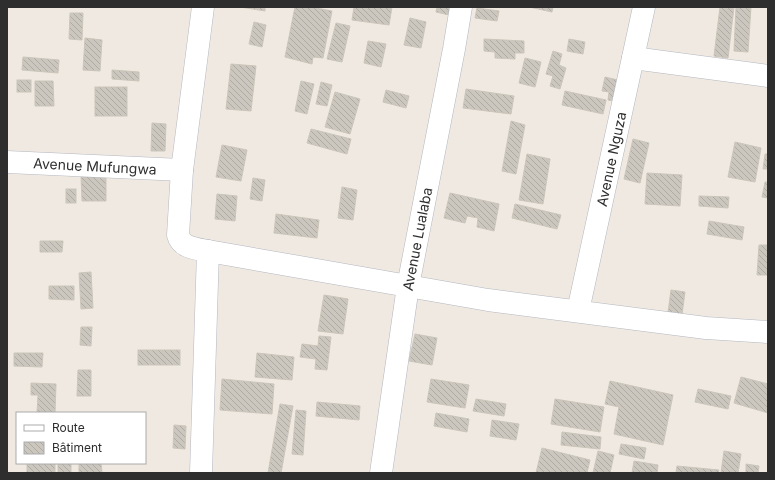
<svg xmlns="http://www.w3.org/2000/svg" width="775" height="480" font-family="Inter,sans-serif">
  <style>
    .building { fill: url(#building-back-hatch); stroke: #cbc5ba }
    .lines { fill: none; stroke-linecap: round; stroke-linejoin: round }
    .street-casing { stroke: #b4b7c1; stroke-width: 23 }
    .street { stroke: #fff; stroke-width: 22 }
    .labels { text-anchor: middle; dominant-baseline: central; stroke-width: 3.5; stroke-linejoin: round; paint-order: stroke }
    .street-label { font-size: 14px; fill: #2e2e2e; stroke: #fff }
  </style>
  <defs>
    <pattern id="building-back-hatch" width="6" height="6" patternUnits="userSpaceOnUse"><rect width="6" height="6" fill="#cbc7bf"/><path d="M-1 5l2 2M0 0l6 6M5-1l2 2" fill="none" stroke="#afaba4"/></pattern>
  </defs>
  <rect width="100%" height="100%" fill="#efe9e1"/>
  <g class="building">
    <path d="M 240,7 L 265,7 L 265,11 Z"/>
    <path d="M 295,7 L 311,7 L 332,11 L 323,58 L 313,57 L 312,64 L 285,57 Z"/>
    <path d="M 354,7 L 392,7 L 389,25 L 352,20 Z"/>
    <path d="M 437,7 L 450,7 L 449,15 L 436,12 Z"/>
    <path d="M 529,7 L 553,7 L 552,12 Z"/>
    <path d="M 720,7 L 734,7 L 728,58 L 714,56 Z"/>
    <path d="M 736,7 L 751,7 L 748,52 L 734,51 Z"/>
    <path d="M 477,8 L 499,11 L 497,21 L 475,18 Z"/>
    <path d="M 70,13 L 83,13 L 82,40 L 69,39 Z"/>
    <path d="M 410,18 L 426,22 L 421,48 L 404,45 Z"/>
    <path d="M 254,22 L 266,25 L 262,47 L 249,44 Z"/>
    <path d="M 336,23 L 350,26 L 342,62 L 327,59 Z"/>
    <path d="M 85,38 L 102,40 L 100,71 L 83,70 Z"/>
    <path d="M 484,39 L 524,41 L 524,53 L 515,53 L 515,59 L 495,58 L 495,52 L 484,51 Z"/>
    <path d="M 569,39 L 585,42 L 583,54 L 567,51 Z"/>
    <path d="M 368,41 L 386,44 L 381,67 L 364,63 Z"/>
    <path d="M 553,51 L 562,54 L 559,65 L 566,68 L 560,89 L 550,86 L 553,76 L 546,74 Z"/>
    <path d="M 23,57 L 59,60 L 58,73 L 22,70 Z"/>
    <path d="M 525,58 L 541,62 L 535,87 L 519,83 Z"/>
    <path d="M 231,64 L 256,66 L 251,111 L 226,109 Z"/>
    <path d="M 112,70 L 139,72 L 139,81 L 112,79 Z"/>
    <path d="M 605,77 L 622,81 L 618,102 L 608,100 L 609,92 L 602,91 Z"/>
    <rect x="17" y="80" width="14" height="12"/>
    <path d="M 35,81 L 53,81 L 54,106 L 35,106 Z"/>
    <path d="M 301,81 L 314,84 L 307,114 L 295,111 Z"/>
    <path d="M 321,82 L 332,85 L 327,106 L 316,104 Z"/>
    <rect x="95" y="87" width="32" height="29"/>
    <path d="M 466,89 L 514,96 L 511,114 L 463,108 Z"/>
    <path d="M 386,90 L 409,96 L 406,108 L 383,102 Z"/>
    <path d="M 565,91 L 606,100 L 603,114 L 562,105 Z"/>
    <path d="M 335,92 L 360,99 L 350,134 L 325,127 Z"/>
    <path d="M 511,121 L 525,125 L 516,174 L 502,171 Z"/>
    <path d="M 152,123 L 166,124 L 165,151 L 151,151 Z"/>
    <path d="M 311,129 L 351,139 L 347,154 L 307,143 Z"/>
    <path d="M 633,139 L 649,143 L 640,183 L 624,179 Z"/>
    <path d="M 735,142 L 761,148 L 755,182 L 728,177 Z"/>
    <path d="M 222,145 L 247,150 L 241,181 L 216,177 Z"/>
    <path d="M 527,154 L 550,159 L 543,204 L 519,200 Z"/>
    <path d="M 765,154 L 768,154 L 768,169 L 763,169 Z"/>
    <path d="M 647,173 L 682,175 L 680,206 L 645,204 Z"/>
    <path d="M 81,175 L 106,175 L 106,201 L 82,201 Z"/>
    <path d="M 253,178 L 265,180 L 262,201 L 250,199 Z"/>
    <path d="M 765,182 L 768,182 L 768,198 L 762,197 Z"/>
    <path d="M 342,187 L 357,190 L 353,220 L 338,218 Z"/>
    <rect x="66" y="189" width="10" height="14"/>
    <path d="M 450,193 L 499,204 L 494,231 L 477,227 L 478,218 L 467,216 L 465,223 L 444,218 Z"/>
    <path d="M 217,194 L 237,196 L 235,221 L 215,219 Z"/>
    <path d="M 699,196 L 729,197 L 728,208 L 699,206 Z"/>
    <path d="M 515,204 L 561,215 L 557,229 L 512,218 Z"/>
    <path d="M 276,214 L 319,220 L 317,238 L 274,233 Z"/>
    <path d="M 709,221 L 744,227 L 742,240 L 707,234 Z"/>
    <path d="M 40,241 L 63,241 L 62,252 L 40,252 Z"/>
    <path d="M 759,245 L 768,245 L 768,275 L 757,275 Z"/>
    <path d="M 91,272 L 93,308 L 81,309 L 79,273 Z"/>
    <path d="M 49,286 L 74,286 L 74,300 L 49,299 Z"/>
    <path d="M 671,290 L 685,292 L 681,322 L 667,320 Z"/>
    <path d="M 324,295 L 348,299 L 343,334 L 318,331 Z"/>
    <path d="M 81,327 L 92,327 L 91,346 L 80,345 Z"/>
    <path d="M 415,334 L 437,338 L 432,365 L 409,361 Z"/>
    <path d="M 319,336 L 331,337 L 327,370 L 315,369 L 316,359 L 300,357 L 302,344 L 318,346 Z"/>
    <rect x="138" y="350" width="42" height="15"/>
    <path d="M 14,353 L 43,353 L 42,367 L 14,366 Z"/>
    <path d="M 257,353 L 294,357 L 292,380 L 255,377 Z"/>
    <path d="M 78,370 L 91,370 L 91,396 L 77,396 Z"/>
    <path d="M 741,377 L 768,384 L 767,396 L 768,396 L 768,413 L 734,403 Z"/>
    <path d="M 222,379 L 274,384 L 272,414 L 220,410 Z"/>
    <path d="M 431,379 L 469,385 L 465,408 L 427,402 Z"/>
    <path d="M 610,381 L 673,395 L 663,445 L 614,434 L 619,407 L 605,404 Z"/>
    <path d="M 31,383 L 56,384 L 55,413 L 37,413 L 38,395 L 31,395 Z"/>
    <path d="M 698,389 L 731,396 L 728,409 L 695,402 Z"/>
    <path d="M 476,399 L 506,404 L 504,416 L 473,411 Z"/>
    <path d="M 555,399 L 604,407 L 600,432 L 551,424 Z"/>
    <path d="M 317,402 L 360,406 L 359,420 L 316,416 Z"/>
    <path d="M 280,404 L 293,406 L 281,473 L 268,473 Z"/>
    <path d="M 296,410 L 306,411 L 303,455 L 292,454 Z"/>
    <path d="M 436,413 L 469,419 L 467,432 L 434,426 Z"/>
    <path d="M 492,420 L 519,424 L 516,440 L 490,436 Z"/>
    <path d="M 174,425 L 186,426 L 185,449 L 173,448 Z"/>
    <path d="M 562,432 L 601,437 L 600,449 L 561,445 Z"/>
    <path d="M 621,444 L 646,448 L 644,459 L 619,454 Z"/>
    <path d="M 542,448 L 590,460 L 587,473 L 536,473 Z"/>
    <path d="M 598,451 L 614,455 L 610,473 L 593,473 Z"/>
    <path d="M 724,451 L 741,454 L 738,473 L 721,473 Z"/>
    <path d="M 634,461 L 658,465 L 657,473 L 632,473 Z"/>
    <rect x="27" y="463" width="28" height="10"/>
    <rect x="58" y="463" width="13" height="10"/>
    <path d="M 79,463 L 101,463 L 102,473 L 79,473 Z"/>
    <path d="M 746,464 L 759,466 L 758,473 L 746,473 Z"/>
    <path d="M 677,466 L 719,470 L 718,473 L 676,473 Z"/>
  </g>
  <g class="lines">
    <defs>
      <g id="street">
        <path d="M 203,7 L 182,170 L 178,235 C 181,248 197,249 208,251 L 488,300 L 706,328 L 768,332"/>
        <path d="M 633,58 L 768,76"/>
        <path d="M 7,162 L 182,170"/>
        <path d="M 578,311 L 644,7"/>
        <path d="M 201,473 L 208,251"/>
        <path d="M 381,473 L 408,286 L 454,49 L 461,7"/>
      </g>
    </defs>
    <use href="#street" class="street-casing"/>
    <use href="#street" class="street"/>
  </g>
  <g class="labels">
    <g class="street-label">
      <text transform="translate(611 159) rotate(-78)">Avenue Nguza</text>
      <text transform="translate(95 166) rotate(3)">Avenue Mufungwa</text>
      <text transform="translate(417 239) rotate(-79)">Avenue Lualaba</text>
    </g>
  </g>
  <rect width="775" height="480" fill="none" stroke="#2e2e2e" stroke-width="16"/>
  <rect x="16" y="412" width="130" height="52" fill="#ffffff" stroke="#ababab"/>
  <rect x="24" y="425" width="20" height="6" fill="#ffffff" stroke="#ababab"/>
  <text x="52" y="432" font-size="12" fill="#2e2e2e">Route</text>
  <rect x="24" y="442" width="20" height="12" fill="url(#building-back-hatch)" stroke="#ababab"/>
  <text x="52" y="452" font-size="12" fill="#2e2e2e">Bâtiment</text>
</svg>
